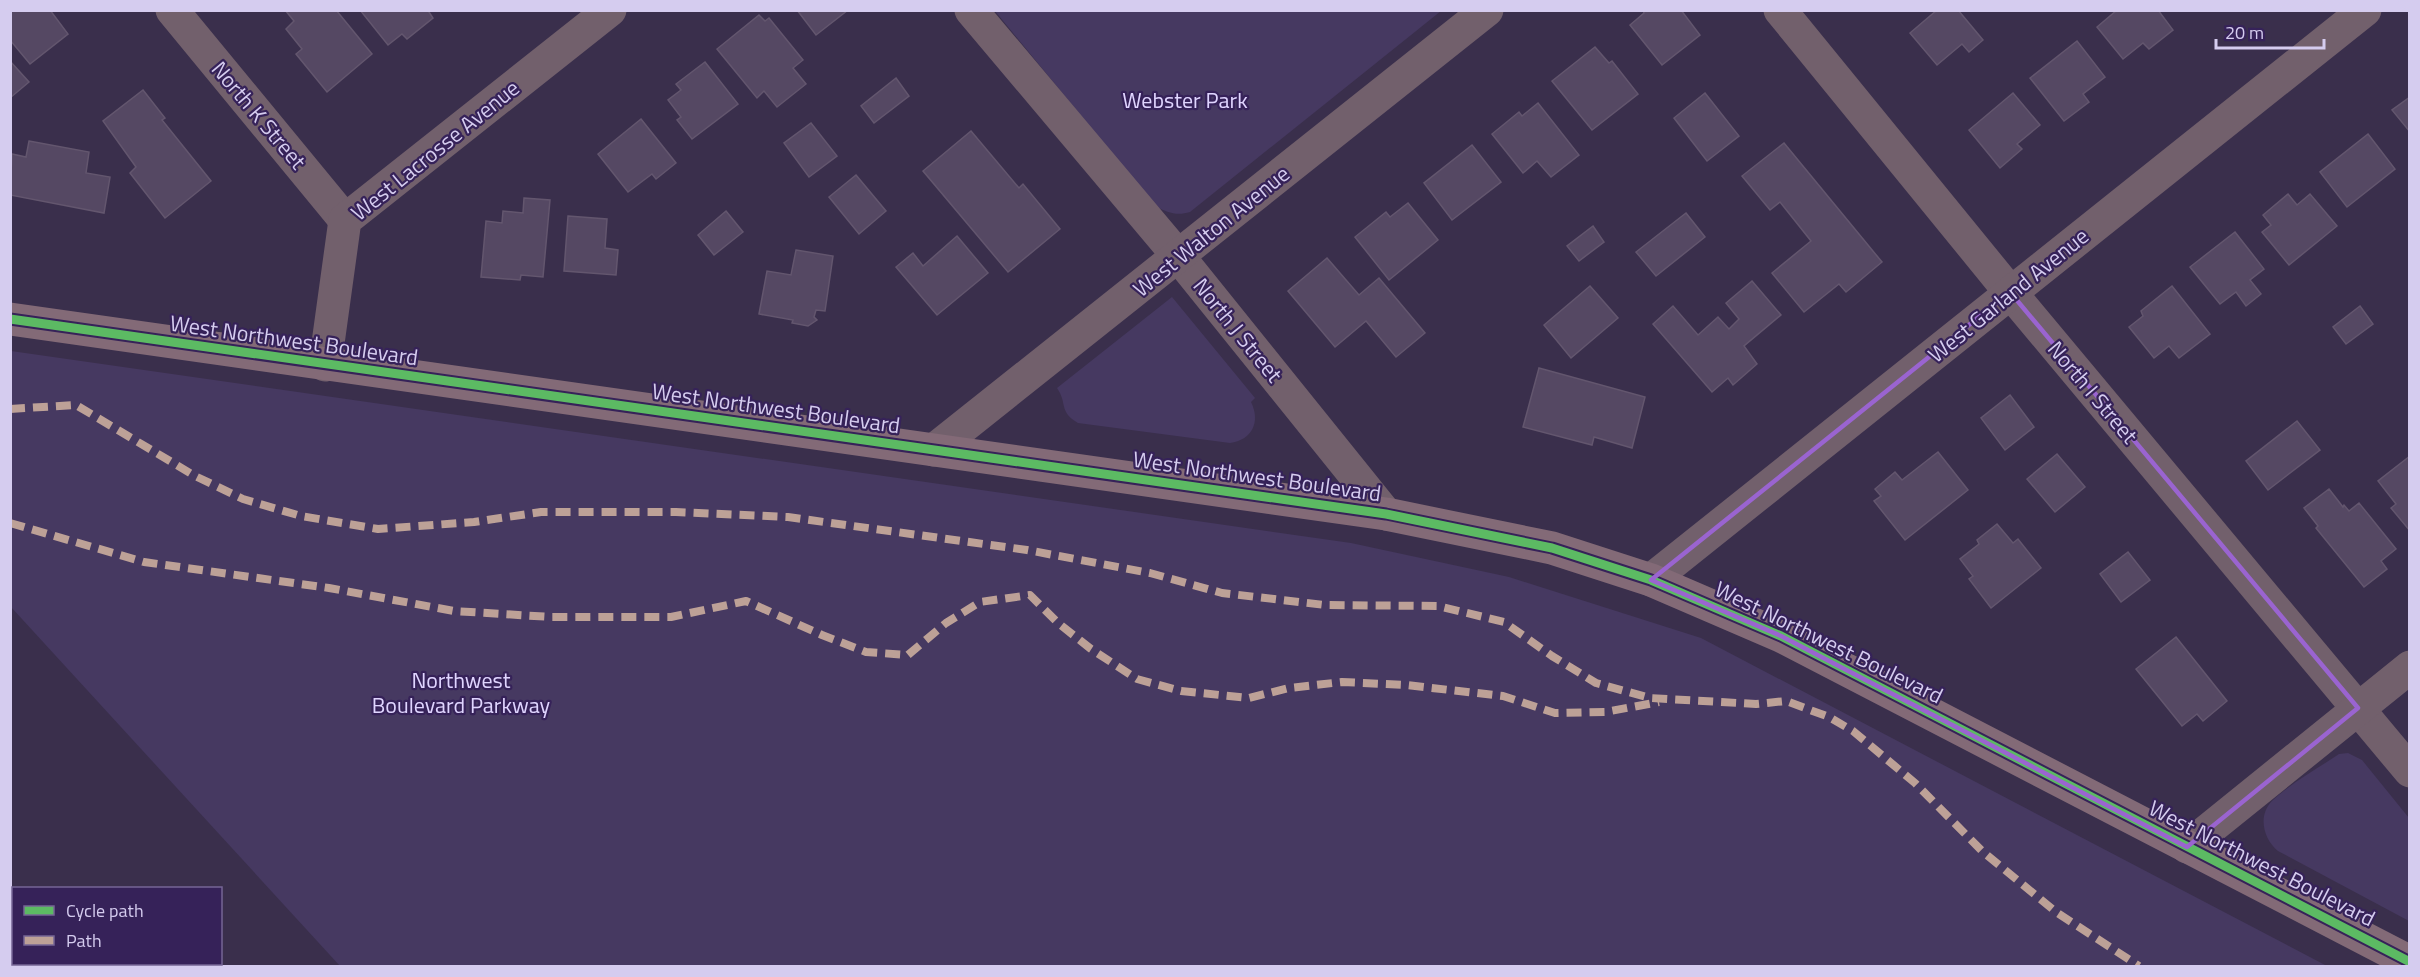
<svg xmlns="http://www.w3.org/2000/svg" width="2420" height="977" font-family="'Titillium Web',sans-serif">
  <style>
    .green { fill: #463961 }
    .building { fill: #554863; stroke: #63566e; stroke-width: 1.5 }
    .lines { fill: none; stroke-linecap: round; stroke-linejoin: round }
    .minor { stroke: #72606c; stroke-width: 33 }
    .major { stroke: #836a77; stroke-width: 33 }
    .quiet { stroke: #bda197; stroke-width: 8; stroke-dasharray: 15 8; stroke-linecap: butt }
    .cycleway-casing { stroke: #362259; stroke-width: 13 }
    .cycleway { stroke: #5cba63; stroke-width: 9 }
    .marked { fill: none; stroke: #9a64d0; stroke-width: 4.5; stroke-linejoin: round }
    .labels { text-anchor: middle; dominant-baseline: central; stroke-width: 4.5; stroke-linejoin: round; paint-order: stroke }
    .park-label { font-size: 22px; fill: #e0d5ff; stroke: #362259 }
    .street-label { font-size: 22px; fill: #d5ccef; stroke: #362259 }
  </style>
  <rect width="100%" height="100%" fill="#3a2f4c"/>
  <g class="green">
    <path d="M 995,11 L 1441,11 L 1190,212 C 1177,216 1168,213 1155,206 Z"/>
    <path d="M 1172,297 L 1255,398 L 1251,402 C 1261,422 1252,440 1230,443 L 1078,423 C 1058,411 1068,404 1057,388 Z"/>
    <path d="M 11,351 L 1351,543 L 1509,577 L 1701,638 L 2327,966 L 340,966 L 11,607 Z"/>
    <path d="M 2348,753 L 2362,760 L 2409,818 L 2409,921 L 2278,851 C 2264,840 2257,816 2272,801 C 2291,783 2317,769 2339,754 Z"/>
  </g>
  <g class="building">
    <path d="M 10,10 L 50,10 L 68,34 L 30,64 L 10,40 Z"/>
    <path d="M 285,10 L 336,10 L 372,54 L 327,92 L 296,54 L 302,49 L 286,29 L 294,21 Z"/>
    <path d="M 360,10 L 431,10 L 429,12 L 433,18 L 407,39 L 402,34 L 388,45 Z"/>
    <path d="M 797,10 L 848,10 L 816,35 Z"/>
    <path d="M 1643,10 L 1681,10 L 1700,35 L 1662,65 L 1630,25 L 1644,13 Z"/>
    <path d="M 1937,10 L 1958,10 L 1983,40 L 1969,52 L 1962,44 L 1937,65 L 1910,33 Z"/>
    <path d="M 2117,10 L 2158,10 L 2173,30 L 2149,49 L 2143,43 L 2123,59 L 2097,27 Z"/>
    <path d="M 759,15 L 765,21 L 769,18 L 803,60 L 793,68 L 806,84 L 777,107 L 764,91 L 757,98 L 717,49 Z"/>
    <path d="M 2077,41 L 2105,77 L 2083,94 L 2089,102 L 2064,121 L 2030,78 Z"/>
    <path d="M 1595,47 L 1609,63 L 1612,61 L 1638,94 L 1592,130 L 1552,81 Z"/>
    <path d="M 10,61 L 29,82 L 10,98 Z"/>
    <path d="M 705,62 L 738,104 L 692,139 L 677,120 L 681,117 L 668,100 L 681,90 L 676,84 Z"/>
    <path d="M 896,78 L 909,96 L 874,123 L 861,106 Z"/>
    <path d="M 143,90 L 165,118 L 162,120 L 211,181 L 165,218 L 130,173 L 136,167 L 103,121 Z"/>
    <path d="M 1705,93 L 1739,136 L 1707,161 L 1674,118 Z"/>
    <path d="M 2013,93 L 2040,125 L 2017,144 L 2022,149 L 2000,168 L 1969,130 Z"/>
    <path d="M 2410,97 L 2410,132 L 2392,110 Z"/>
    <path d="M 1538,103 L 1579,155 L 1551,177 L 1537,161 L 1523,173 L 1492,134 L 1519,112 L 1522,116 Z"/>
    <path d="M 641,119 L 676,163 L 656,179 L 652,174 L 628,192 L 598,154 Z"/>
    <path d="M 811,123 L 837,156 L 809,177 L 784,143 Z"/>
    <path d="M 971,131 L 1019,188 L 1023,184 L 1060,229 L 1008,272 L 923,171 Z"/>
    <path d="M 2368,134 L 2395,169 L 2347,207 L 2320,172 Z"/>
    <path d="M 29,141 L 89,152 L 86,173 L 110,177 L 104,213 L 10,195 L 12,154 L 26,157 Z"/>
    <path d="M 1784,143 L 1882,262 L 1846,292 L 1839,284 L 1804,312 L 1772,273 L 1811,241 L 1780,202 L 1770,210 L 1742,176 Z"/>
    <path d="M 1472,145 L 1501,182 L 1452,220 L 1424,183 Z"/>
    <path d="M 856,175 L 886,211 L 859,234 L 829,197 Z"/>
    <path d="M 2288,194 L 2297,205 L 2310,194 L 2337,226 L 2289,265 L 2262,232 L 2271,225 L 2263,215 Z"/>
    <path d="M 524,198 L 550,200 L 543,277 L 521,275 L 520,280 L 481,277 L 486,221 L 502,223 L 503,211 L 523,213 Z"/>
    <path d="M 1408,203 L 1438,240 L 1389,280 L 1355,237 L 1386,212 L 1390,217 Z"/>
    <path d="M 726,211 L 743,232 L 714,255 L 698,235 Z"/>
    <path d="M 1686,213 L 1705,237 L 1656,276 L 1636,252 Z"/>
    <path d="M 568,216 L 607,219 L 605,248 L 618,250 L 616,275 L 564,271 Z"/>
    <path d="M 1593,226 L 1604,242 L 1579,261 L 1567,246 Z"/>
    <path d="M 2235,232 L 2264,269 L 2250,280 L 2261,294 L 2246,306 L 2236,292 L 2220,304 L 2190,267 Z"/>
    <path d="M 957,236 L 988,273 L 937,315 L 896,267 L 913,253 L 923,266 Z"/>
    <path d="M 796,250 L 833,256 L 825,311 L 816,310 L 814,317 L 817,320 L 808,326 L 792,323 L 793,320 L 759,314 L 767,271 L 791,275 Z"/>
    <path d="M 1327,258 L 1359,295 L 1379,278 L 1425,333 L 1396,357 L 1366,321 L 1335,347 L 1288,291 Z"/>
    <path d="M 1752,281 L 1781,315 L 1744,346 L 1757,364 L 1733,385 L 1728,378 L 1712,392 L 1653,324 L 1673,306 L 1698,335 L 1718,317 L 1729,329 L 1739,319 L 1726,303 Z"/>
    <path d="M 1590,286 L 1618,318 L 1571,358 L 1544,325 Z"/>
    <path d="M 2172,286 L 2210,334 L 2179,358 L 2169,346 L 2154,358 L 2129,327 L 2143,316 L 2141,311 Z"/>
    <path d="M 2360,306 L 2373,324 L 2346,344 L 2333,327 Z"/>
    <path d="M 1539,368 L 1645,397 L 1632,448 L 1594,437 L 1592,445 L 1523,427 Z"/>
    <path d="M 2010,395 L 2034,427 L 2005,450 L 1981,418 Z"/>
    <path d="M 2297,421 L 2320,450 L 2268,490 L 2246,461 Z"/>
    <path d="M 1938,452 L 1968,490 L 1905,540 L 1874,501 L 1881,496 L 1875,489 L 1895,472 L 1902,480 Z"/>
    <path d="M 2057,454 L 2085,487 L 2055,512 L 2027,479 Z"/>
    <path d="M 2410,456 L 2410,531 L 2391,508 L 2396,504 L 2378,481 Z"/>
    <path d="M 2329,489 L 2343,507 L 2344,505 L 2349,511 L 2359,503 L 2396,549 L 2381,561 L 2387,569 L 2364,587 L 2316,528 L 2318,526 L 2304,508 Z"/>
    <path d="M 1997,524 L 2013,543 L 2018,539 L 2041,568 L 1991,608 L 1969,579 L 1973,576 L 1960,559 L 1979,544 L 1977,540 Z"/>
    <path d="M 2128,552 L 2150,580 L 2121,602 L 2100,574 Z"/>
    <path d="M 2176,637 L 2227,701 L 2203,721 L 2197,714 L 2182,726 L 2136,669 Z"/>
  </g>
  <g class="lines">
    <g class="minor">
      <path d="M 172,10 L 345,220"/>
      <path d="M 971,10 L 1179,257 L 1386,514"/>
      <path d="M 1780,10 L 2010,292 L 2410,771"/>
      <path d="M 325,365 L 345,220 L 610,10"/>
      <path d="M 934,450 L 1487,10"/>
      <path d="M 1651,580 L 2365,10"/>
      <path d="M 2187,847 L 2410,667"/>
    </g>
    <path class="major" d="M 10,319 L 1386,514 L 1552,548 L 1651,580 L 1781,636 L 2410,962"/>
    <g class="quiet">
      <path d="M 10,409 L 76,405 L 195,476 L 243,499 L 301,516 L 378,529 L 474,522 L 541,512 L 676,512 L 788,517 L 1027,550 L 1150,573 L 1222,593 L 1325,605 L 1438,606 L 1504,622 L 1552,656 L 1596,683 L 1650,698 L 1756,704 L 1786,701 L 1829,717 L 1853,731 L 1915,783 L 1982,851 L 2056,912 L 2139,966"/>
      <path d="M 10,523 L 144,562 L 329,588 L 454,611 L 551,617 L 671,617 L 746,601 L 822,635 L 866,652 L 908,655 L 946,623 L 980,602 L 1030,595 L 1058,623 L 1091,649 L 1137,679 L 1181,691 L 1249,698 L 1289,688 L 1342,682 L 1406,685 L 1503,696 L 1555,713 L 1605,712 L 1659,702"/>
    </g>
    <defs>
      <path id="cycleway" d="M 10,319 L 1386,514 L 1552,548 L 1651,580 L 1781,636 L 2410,962"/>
    </defs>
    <use href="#cycleway" class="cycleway-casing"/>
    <use href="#cycleway" class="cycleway"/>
  </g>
  <path class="marked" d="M 2010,292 L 2358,708 L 2187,847 L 1781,636 L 1651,580 Z"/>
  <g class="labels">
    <g class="park-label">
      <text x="1185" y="100">Webster Park</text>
      <text x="461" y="680">Northwest<tspan x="461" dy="25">Boulevard Parkway</tspan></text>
    </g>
    <g class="street-label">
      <text transform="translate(259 115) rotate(50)">North K Street</text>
      <text transform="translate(435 150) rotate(-39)">West Lacrosse Avenue</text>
      <text transform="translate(1211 231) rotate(-39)">West Walton Avenue</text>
      <text transform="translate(2008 295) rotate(-39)">West Garland Avenue</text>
      <text transform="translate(1238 330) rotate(51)">North J Street</text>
      <text transform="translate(294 340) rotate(8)">West Northwest Boulevard</text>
      <text transform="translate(2093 392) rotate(50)">North I Street</text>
      <text transform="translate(776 408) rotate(8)">West Northwest Boulevard</text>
      <text transform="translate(1257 476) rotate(8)">West Northwest Boulevard</text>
      <text transform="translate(1829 642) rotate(26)">West Northwest Boulevard</text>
      <text transform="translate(2262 863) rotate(27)">West Northwest Boulevard</text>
    </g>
  </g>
  <rect width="2420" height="977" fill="none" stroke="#d5ccef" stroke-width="24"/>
  <rect x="12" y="887" width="210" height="78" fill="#362259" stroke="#766695" stroke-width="1.5"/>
  <rect x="24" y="906" width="30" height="9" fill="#5cba63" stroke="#766695" stroke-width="1.5"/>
  <text x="66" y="917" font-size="18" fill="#d5ccef">Cycle path</text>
  <rect x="24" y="936" width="30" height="9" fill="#bda197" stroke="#766695" stroke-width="1.5"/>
  <text x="66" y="947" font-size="18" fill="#d5ccef">Path</text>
  <path d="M2216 39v9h108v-9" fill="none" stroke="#d5ccef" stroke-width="3"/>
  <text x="2225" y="39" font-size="18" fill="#d5ccef" stroke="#362259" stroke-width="4.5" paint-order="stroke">20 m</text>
</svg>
